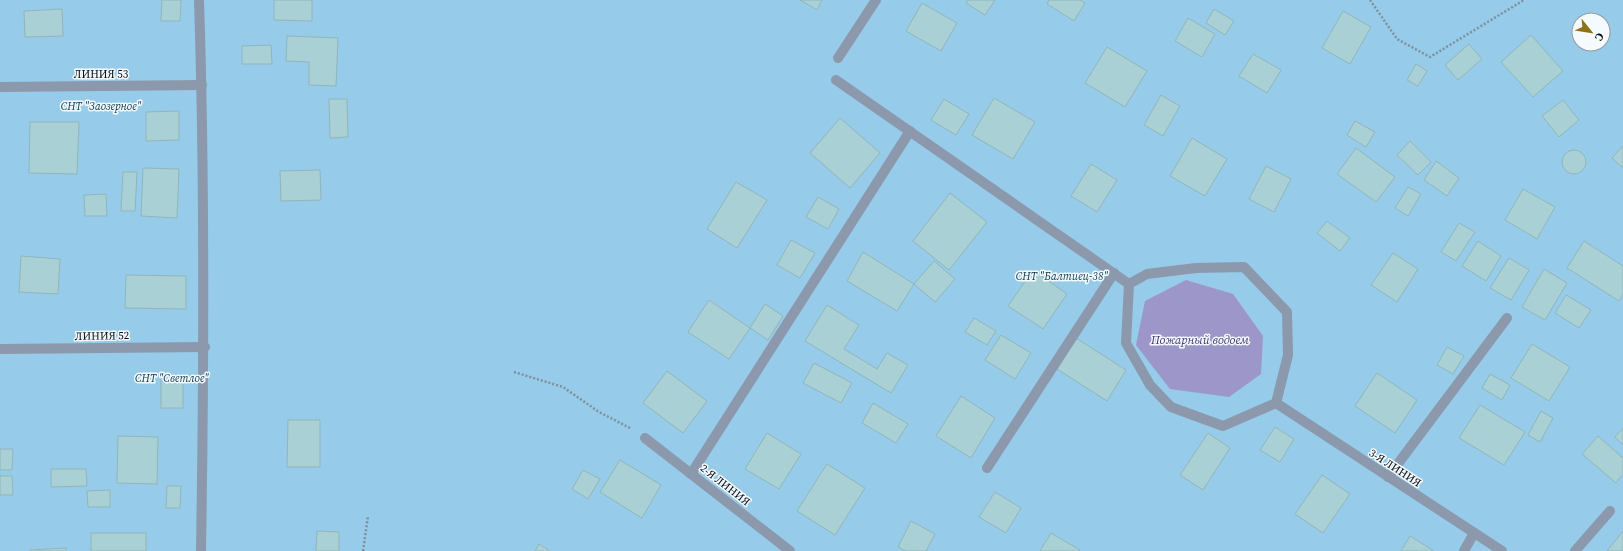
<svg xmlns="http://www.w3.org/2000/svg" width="1623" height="551" font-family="'Source Serif 4',serif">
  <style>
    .green { fill: #96cbea; fill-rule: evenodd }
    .water { fill: #9d96c8 }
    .building { fill: #a9d0d4; stroke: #90b6ba }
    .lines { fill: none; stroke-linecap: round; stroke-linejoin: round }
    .path { stroke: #7e909c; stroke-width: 2.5; stroke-dasharray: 2 2; stroke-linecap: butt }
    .street { stroke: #8c98ac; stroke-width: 10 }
    .labels { text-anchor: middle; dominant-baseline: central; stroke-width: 3; stroke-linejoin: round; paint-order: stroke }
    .street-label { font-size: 11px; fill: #040d13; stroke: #f4fafe }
    .park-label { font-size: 11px; font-style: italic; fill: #07384e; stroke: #f4fafe }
    .water-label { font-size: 12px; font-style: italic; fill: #433574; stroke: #f4fafe }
  </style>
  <rect width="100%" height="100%" fill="#d7f0ff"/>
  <path class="green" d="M 0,0 L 1623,0 L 1623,551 L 0,551 ZM 1579,20 L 1603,20 L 1603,44 L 1579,44 Z"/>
  <path class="water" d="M 1186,280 L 1233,294 L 1263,336 L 1261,374 L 1229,397 L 1170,389 L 1136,345 L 1145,301 Z"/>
  <g class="building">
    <path d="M 162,0 L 181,0 L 180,21 L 161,21 Z"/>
    <path d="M 274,0 L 312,0 L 312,21 L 274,20 Z"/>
    <path d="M 800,0 L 822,0 L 817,10 Z"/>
    <path d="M 968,0 L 995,0 L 985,15 L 966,3 Z"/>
    <path d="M 1049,0 L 1080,0 L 1085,3 L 1074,21 L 1047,4 Z"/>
    <path d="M 922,3 L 957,23 L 941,51 L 906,31 Z"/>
    <path d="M 62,9 L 63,36 L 25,37 L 24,11 Z"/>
    <path d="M 1214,9 L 1234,21 L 1225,35 L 1206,23 Z"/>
    <path d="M 1343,11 L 1371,27 L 1350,64 L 1322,48 Z"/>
    <path d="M 1188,18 L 1215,34 L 1202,57 L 1175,41 Z"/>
    <path d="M 1531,35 L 1563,71 L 1533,97 L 1501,62 Z"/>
    <path d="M 287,36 L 338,38 L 336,86 L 309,85 L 309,62 L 286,61 Z"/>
    <path d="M 1469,44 L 1482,59 L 1458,80 L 1445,65 Z"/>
    <path d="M 271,45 L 272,64 L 242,64 L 242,46 Z"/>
    <path d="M 1107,47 L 1147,71 L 1125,107 L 1085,83 Z"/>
    <path d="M 1253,54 L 1281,70 L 1267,93 L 1239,76 Z"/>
    <path d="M 1416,64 L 1427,71 L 1418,86 L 1407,80 Z"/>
    <path d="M 1161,95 L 1180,106 L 1163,136 L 1144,125 Z"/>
    <path d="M 994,98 L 1035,122 L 1013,159 L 972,135 Z"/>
    <path d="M 329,99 L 347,99 L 348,137 L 330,138 Z"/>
    <path d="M 944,99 L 969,114 L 956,135 L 931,120 Z"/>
    <path d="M 1563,100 L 1579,120 L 1559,137 L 1542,116 Z"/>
    <path d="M 179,111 L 179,140 L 146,141 L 146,112 Z"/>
    <path d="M 840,118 L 880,153 L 850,188 L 810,153 Z"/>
    <path d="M 1355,121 L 1375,132 L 1366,147 L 1347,135 Z"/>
    <path d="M 30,122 L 79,122 L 77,174 L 29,173 Z"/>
    <path d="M 1192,138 L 1227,159 L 1205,196 L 1170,176 Z"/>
    <path d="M 1410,141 L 1431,162 L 1418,175 L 1397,155 Z"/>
    <path d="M 1623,146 L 1623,168 L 1612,158 Z"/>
    <path d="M 1356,148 L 1395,177 L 1376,202 L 1337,174 Z"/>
    <circle cx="1574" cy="162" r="12"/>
    <path d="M 1436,161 L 1459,178 L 1447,196 L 1424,180 Z"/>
    <path d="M 1091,164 L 1117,180 L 1097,212 L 1071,196 Z"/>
    <path d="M 1266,166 L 1291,179 L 1274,212 L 1249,199 Z"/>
    <path d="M 143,168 L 179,169 L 177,218 L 141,216 Z"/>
    <path d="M 320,170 L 321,200 L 281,201 L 280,171 Z"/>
    <path d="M 123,172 L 137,172 L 135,211 L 121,211 Z"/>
    <path d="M 736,182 L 767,200 L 737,248 L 707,229 Z"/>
    <path d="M 1408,187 L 1421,194 L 1408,216 L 1395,208 Z"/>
    <path d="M 1523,189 L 1555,207 L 1537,239 L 1505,220 Z"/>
    <path d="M 950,193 L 987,222 L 949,270 L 913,241 Z"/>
    <path d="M 106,194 L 107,216 L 85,216 L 84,195 Z"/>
    <path d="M 818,197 L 839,209 L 828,229 L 806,217 Z"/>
    <path d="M 1327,221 L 1350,238 L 1340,251 L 1317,233 Z"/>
    <path d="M 1459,223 L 1475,232 L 1456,261 L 1441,252 Z"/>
    <path d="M 791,240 L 815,253 L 800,278 L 777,265 Z"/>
    <path d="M 1478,241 L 1501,256 L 1486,281 L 1462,266 Z"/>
    <path d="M 1584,241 L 1623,266 L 1623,295 L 1619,301 L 1567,268 Z"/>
    <path d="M 863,252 L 914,284 L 897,311 L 847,281 Z"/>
    <path d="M 1393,253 L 1418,269 L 1397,302 L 1371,285 Z"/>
    <path d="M 21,256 L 60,259 L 58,294 L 19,292 Z"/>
    <path d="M 1509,258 L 1529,270 L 1511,300 L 1490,288 Z"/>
    <path d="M 934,261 L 955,279 L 935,302 L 914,284 Z"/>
    <path d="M 1544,269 L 1567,283 L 1545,320 L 1522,307 Z"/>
    <path d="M 1033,270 L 1067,294 L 1043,329 L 1008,306 Z"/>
    <path d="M 126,275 L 186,276 L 186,309 L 125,308 Z"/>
    <path d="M 1566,295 L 1591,310 L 1579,328 L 1555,313 Z"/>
    <path d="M 709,300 L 750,328 L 729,359 L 688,332 Z"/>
    <path d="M 765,304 L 783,316 L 768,340 L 750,328 Z"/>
    <path d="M 827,305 L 859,325 L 844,349 L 877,369 L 887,353 L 908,365 L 891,393 L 805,341 Z"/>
    <path d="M 974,318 L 996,331 L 987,345 L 965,332 Z"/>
    <path d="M 1001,335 L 1031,353 L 1015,379 L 985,360 Z"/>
    <path d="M 1076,338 L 1126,370 L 1107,401 L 1057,369 Z"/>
    <path d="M 1532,344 L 1570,367 L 1549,401 L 1511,378 Z"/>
    <path d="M 1447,347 L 1464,356 L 1453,374 L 1437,365 Z"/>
    <path d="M 814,363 L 852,383 L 841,403 L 803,383 Z"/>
    <path d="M 667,371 L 707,401 L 683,433 L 643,403 Z"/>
    <path d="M 1377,373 L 1417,400 L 1395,433 L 1355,406 Z"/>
    <path d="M 1490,374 L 1510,385 L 1502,400 L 1482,388 Z"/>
    <rect x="161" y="381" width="22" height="27"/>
    <path d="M 961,396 L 995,418 L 971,458 L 936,436 Z"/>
    <path d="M 873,403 L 908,424 L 896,443 L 862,423 Z"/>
    <path d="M 1480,405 L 1525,432 L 1504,465 L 1459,438 Z"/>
    <path d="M 1541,411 L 1553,418 L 1540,442 L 1528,435 Z"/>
    <path d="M 288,420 L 320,420 L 320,467 L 287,467 Z"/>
    <path d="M 1275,427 L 1294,439 L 1280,462 L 1260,450 Z"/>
    <path d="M 1623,428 L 1623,445 L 1615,437 Z"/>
    <path d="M 767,433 L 801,454 L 779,489 L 745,469 Z"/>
    <path d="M 1208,433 L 1230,448 L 1203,490 L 1180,475 Z"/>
    <path d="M 118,436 L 158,437 L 157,484 L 117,483 Z"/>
    <path d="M 1598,436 L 1623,458 L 1623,474 L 1616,483 L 1582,454 Z"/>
    <path d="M 0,449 L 13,449 L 12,470 L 0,470 Z"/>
    <path d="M 620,460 L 661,485 L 642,518 L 600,492 Z"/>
    <path d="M 827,464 L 865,488 L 835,535 L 797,511 Z"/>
    <path d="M 51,469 L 86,469 L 87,486 L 51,487 Z"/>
    <path d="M 583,470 L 600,479 L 588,499 L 572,489 Z"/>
    <path d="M 1322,475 L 1350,494 L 1323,533 L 1295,514 Z"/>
    <path d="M 0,476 L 12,476 L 13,495 L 0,495 Z"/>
    <path d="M 167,486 L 181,486 L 180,508 L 166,508 Z"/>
    <path d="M 110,490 L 110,507 L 88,507 L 87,491 Z"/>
    <path d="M 995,492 L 1021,508 L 1006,533 L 979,517 Z"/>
    <path d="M 911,521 L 935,534 L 926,551 L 906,551 L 898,547 Z"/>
    <path d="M 317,531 L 339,532 L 339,551 L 316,551 Z"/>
    <path d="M 1623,531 L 1623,551 L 1607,551 Z"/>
    <rect x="91" y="533" width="55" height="18"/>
    <path d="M 1051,533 L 1080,550 L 1079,551 L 1040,551 Z"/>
    <path d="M 1410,536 L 1434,551 L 1401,551 Z"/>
    <path d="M 539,544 L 550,551 L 535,551 Z"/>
    <path d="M 66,548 L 66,551 L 30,551 L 30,550 Z"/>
  </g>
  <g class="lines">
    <g class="path">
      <path d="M 1370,0 L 1397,39 L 1430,57 L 1524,0"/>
      <path d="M 514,372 L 563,387 L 599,412 L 630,428"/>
      <path d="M 363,551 L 368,516"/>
    </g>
    <g class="street">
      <path d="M 199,0 C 205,184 204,367 201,551"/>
      <path d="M 838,58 L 876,0"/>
      <path d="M 836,80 L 1129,284"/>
      <path d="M 0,87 L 202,85"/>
      <path d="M 1244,267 L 1287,312 L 1288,355 L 1276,403 L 1223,426 L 1171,407 L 1150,385 L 1126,343 L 1129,284 L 1147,274 L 1196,268 Z"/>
      <path d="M 0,349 L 205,347"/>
      <path d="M 1276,403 L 1502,551"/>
      <path d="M 645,438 L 790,551"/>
      <path d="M 987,468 L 1114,273"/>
      <path d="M 691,474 L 910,131"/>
      <path d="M 1388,477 L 1507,318"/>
      <path d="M 1464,551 L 1474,533"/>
      <path d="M 1575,551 L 1610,511"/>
    </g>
  </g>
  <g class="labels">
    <g class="street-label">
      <text x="101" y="74">ЛИНИЯ 53</text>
      <text transform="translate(102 336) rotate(-1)">ЛИНИЯ 52</text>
      <text transform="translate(1395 468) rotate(33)">3-Я ЛИНИЯ</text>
      <text transform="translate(725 485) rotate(38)">2-Я ЛИНИЯ</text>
    </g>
    <g class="park-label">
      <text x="101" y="106">СНТ "Заозерное"</text>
      <text x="1062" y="276">СНТ "Балтиец-38"</text>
      <text x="172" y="378">СНТ "Светлое"</text>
    </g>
    <g class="water-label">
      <text x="1200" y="340">Пожарный водоем</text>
    </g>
  </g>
  <g transform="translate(1591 32) rotate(120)"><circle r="19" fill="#f4fafe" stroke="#949ba0"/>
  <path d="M0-3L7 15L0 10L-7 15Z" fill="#8e7216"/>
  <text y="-6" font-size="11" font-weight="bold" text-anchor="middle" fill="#040d13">С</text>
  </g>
</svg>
